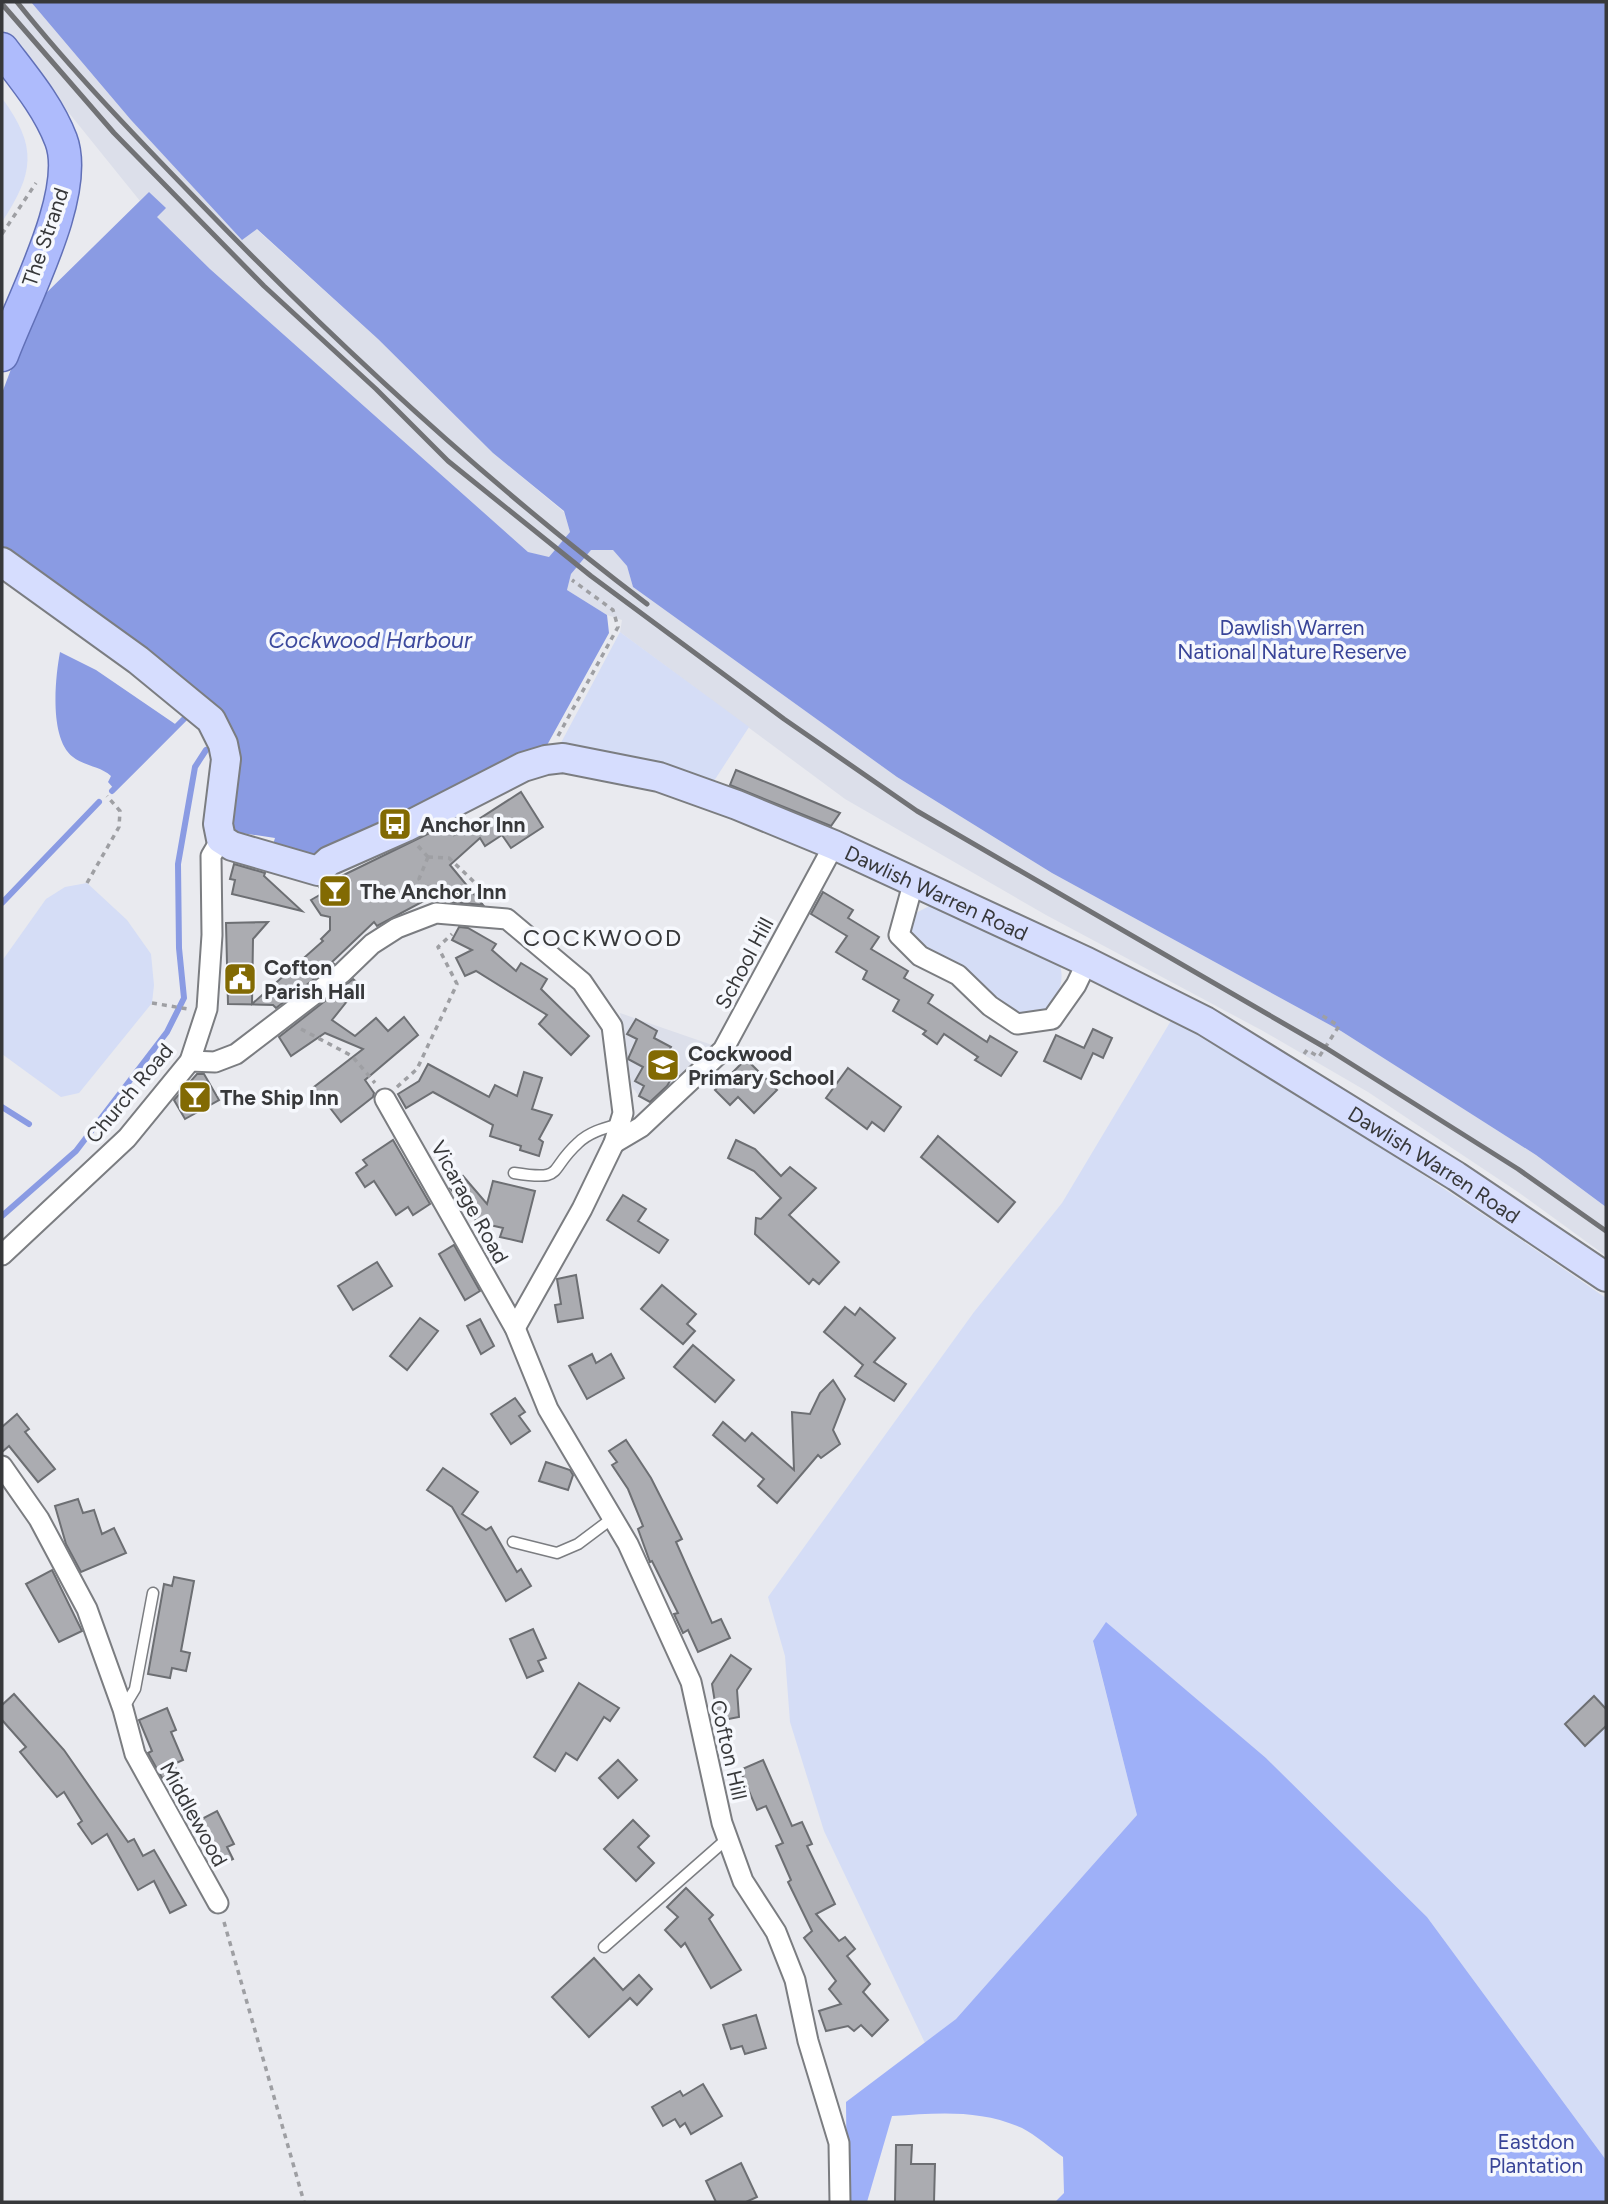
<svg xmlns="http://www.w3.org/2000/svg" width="1608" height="2204" font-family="Figtree,sans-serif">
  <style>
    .built { fill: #dcdfea }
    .green { fill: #d5ddf6 }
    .forest { fill: #9eb0f8 }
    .water { fill: #8a9be3 }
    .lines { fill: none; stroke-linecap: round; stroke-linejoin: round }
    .stream { stroke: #8a9be3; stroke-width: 6 }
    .building { fill: #abacb1; stroke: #6d6f73; stroke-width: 2 }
    .lane-casing { stroke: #7b7d81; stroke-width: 13 }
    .street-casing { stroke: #7b7d81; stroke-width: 23 }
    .secondary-casing { stroke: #7b7d81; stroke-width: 32 }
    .primary-casing { stroke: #6170b7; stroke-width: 35 }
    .path { stroke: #9e9fa3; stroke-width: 3.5; stroke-dasharray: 5 5; stroke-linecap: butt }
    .lane { stroke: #fff; stroke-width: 10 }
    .street { stroke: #fff; stroke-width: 19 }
    .secondary { stroke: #d6ddfe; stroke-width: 28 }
    .primary { stroke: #aebbfc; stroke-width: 32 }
    .rail { stroke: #717275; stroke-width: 5 }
    .labels { text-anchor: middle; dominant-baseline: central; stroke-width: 7; stroke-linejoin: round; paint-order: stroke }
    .street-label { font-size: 21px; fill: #37383a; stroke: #f6f8fd }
    .park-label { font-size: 21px; fill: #384498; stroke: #f6f8fd }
    .poi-label { font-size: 21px; font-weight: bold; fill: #37383a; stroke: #f6f8fd; text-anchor: start }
    .water-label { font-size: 23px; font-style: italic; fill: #3c499d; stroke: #f6f8fd }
    .quarter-label { font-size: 24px; letter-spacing: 2px; fill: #37383a; stroke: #f6f8fd }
  </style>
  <rect width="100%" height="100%" fill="#e9eaef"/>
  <g class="built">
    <path d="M 2,2 L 31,2 L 131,120 L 242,239 L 256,229 L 378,339 L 493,453 L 564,512 L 570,532 L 549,558 L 528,552 L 210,269 L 156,217 L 149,192 L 140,201 L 2,30 Z"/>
    <path d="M 591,550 L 613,550 L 627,566 L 633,587 L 897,777 L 1052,873 L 1341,1031 L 1536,1155 L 1606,1207 L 1606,1256 L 1518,1192 L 1368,1092 L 1263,1031 L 1046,915 L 845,799 L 620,632 L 622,620 L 607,615 L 567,590 L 571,574 Z"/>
    <path d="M 620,1013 L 663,1028 L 718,1047 L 656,1106 L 639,1096 L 632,1087 Z"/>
  </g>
  <g class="green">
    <path d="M 2,98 C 38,147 34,173 2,222 Z"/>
    <path d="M 620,632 L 749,727 L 712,784 L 555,754 Z"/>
    <path d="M 87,883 L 127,920 L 151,954 L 154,985 L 152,1003 L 79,1093 L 61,1097 L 2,1054 L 2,961 L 46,899 L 65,887 Z"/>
    <path d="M 935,903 L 1058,961 C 1064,973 1062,985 1056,997 C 1052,1005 1044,1011 1036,1013 C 996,1019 993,988 966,970 C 948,958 928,950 910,937 L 907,929 L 912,915 Z"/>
    <path d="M 1172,1019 C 1321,1106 1464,1200 1606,1298 L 1606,2160 L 1427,1917 L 1266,1758 L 1106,1623 L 1093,1642 L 1137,1815 L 956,2019 L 925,2043 L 824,1831 L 790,1722 L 785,1656 L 768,1597 L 974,1312 L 1062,1203 Z"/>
  </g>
  <path class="forest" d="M 1106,1622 L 1266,1758 L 1427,1917 L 1606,2160 L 1606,2202 L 1055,2202 L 1064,2193 L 1063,2157 C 1050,2148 1036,2135 1022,2128 C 980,2109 937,2113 892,2116 L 867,2202 L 847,2202 L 846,2102 L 956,2019 L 1137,1815 L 1093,1641 Z"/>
  <g class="water">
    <path d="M 31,2 L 1606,2 L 1606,1207 L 1536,1155 L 1341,1031 L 1052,873 L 897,777 L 633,587 L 627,566 L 613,550 L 591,550 L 571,574 L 567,590 L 607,615 L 609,633 L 546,747 L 314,860 L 271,851 L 275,838 L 235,832 L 231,824 L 237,790 L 235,763 L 194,691 L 2,548 L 2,393 L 36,303 L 149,192 L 166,208 L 157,217 L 210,269 L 528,552 L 549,557 L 570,532 L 564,511 L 493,453 L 378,339 L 257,229 L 242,240 L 131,120 Z"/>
    <path d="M 60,652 L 96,670 L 178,726 L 115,790 L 108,782 L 111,776 C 100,766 84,766 73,757 C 49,739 55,679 60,652 Z"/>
  </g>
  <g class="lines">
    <g class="stream">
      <path d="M 112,791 L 186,717"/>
      <path d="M 2,903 L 99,802"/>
      <path d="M 2,1107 L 29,1124"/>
      <path d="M 2,1216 L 76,1151 L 167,1032 L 184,998 L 179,948 L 178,864 L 195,767 L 206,750"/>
    </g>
  </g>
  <g class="building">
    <path d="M 736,770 L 783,789 L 840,813 L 831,826 L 730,785 Z"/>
    <path d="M 521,792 L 543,827 L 511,848 L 502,835 L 485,846 L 480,838 L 450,865 L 483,905 L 451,902 L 441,888 L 426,899 L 415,898 L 422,902 L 377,926 L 374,922 L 332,962 L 334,964 L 276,1008 L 273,1005 L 228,1004 L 226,923 L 268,922 L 253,939 L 252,1004 L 323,941 L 321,939 L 330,930 L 330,917 L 321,915 L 311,900 L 323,893 L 319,887 L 448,824 L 454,835 Z"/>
    <path d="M 234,864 L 265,873 L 264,876 L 302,911 L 232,894 L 235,880 L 230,879 Z"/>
    <path d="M 823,892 L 853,910 L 848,918 L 879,937 L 871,949 L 908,971 L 904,978 L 933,995 L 928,1003 L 987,1042 L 990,1036 L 1017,1052 L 1001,1076 L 975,1060 L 978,1057 L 944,1034 L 937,1044 L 923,1034 L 926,1031 L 893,1011 L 899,1000 L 863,979 L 867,971 L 836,952 L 847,936 L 811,914 Z"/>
    <path d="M 459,927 L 468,928 L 496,944 L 492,950 L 516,971 L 521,963 L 547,979 L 541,989 L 589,1036 L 571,1055 L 539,1024 L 547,1015 L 476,971 L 465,976 L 456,958 L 472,950 L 452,940 Z"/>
    <path d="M 353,979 L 360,985 L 332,1020 L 355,1036 L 376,1018 L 388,1031 L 404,1017 L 418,1035 L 365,1080 L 374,1093 L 373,1097 L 341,1122 L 314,1087 L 363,1049 L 325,1033 L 291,1056 L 279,1037 Z"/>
    <path d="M 636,1019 L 657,1031 L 654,1038 L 671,1047 L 663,1061 L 677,1069 L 667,1086 L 650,1102 L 639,1096 L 644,1086 L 635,1081 L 643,1067 L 628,1059 L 637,1039 L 627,1034 Z"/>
    <path d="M 1093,1029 L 1112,1038 L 1103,1058 L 1093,1053 L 1081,1079 L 1044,1061 L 1056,1035 L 1084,1048 Z"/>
    <path d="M 746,1059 L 777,1090 L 754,1113 L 738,1097 L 730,1105 L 715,1090 Z"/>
    <path d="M 428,1064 L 489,1097 L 495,1085 L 517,1096 L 524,1072 L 542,1078 L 532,1109 L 552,1115 L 539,1139 L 543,1142 L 539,1156 L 520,1150 L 521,1146 L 490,1136 L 493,1125 L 433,1092 L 406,1108 L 398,1094 L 419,1081 Z"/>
    <path d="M 848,1068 L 901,1107 L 884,1131 L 872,1122 L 867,1129 L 826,1098 Z"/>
    <path d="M 197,1074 L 204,1074 L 219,1100 L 185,1119 L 174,1100 Z"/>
    <path d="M 938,1136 L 1015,1202 L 998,1222 L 921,1157 Z"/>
    <path d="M 393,1140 L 430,1204 L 413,1215 L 408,1207 L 396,1215 L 374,1181 L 365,1187 L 356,1173 L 367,1165 L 363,1160 Z"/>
    <path d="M 736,1140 L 755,1149 L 781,1176 L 790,1167 L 816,1188 L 789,1215 L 839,1262 L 819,1284 L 813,1279 L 809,1284 L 755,1234 L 756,1218 L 761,1219 L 781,1198 L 754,1171 L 728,1158 Z"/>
    <path d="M 463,1176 L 487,1204 L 493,1181 L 535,1191 L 522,1242 L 500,1237 L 503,1228 L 477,1222 L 450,1188 Z"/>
    <path d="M 623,1195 L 646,1209 L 638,1221 L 668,1240 L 659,1253 L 607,1220 Z"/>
    <path d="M 454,1245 L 480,1291 L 465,1300 L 439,1254 Z"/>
    <path d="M 377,1262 L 392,1286 L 353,1310 L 338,1286 Z"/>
    <path d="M 576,1275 L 583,1318 L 558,1322 L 555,1305 L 561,1304 L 557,1279 Z"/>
    <path d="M 662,1285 L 696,1314 L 687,1324 L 695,1331 L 683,1344 L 641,1309 Z"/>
    <path d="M 845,1307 L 855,1315 L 860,1308 L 895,1338 L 874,1362 L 906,1384 L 894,1401 L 855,1376 L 863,1365 L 824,1332 Z"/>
    <path d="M 420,1318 L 438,1331 L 407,1370 L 390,1356 Z"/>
    <path d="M 480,1319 L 494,1346 L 481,1354 L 467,1326 Z"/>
    <path d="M 693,1345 L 734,1380 L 715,1402 L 674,1367 Z"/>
    <path d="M 592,1354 L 596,1363 L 611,1354 L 624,1378 L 587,1399 L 569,1366 Z"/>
    <path d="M 833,1380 L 845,1399 L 833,1430 L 840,1444 L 821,1458 L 818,1455 L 777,1503 L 758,1486 L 764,1479 L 713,1435 L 723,1422 L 745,1441 L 752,1433 L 794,1470 L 792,1412 L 810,1414 L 820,1393 Z"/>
    <path d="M 515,1398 L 525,1412 L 519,1416 L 530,1431 L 511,1444 L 491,1414 Z"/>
    <path d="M 17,1414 L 29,1429 L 25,1432 L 55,1469 L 38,1482 L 9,1446 L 2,1452 L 2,1427 Z"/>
    <path d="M 626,1440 L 651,1478 L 682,1539 L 676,1542 L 712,1623 L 721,1619 L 730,1638 L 698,1652 L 688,1630 L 683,1633 L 674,1614 L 678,1613 L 652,1561 L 650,1562 L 638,1529 L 643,1526 L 628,1489 L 612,1465 L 617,1462 L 609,1451 Z"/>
    <path d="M 546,1462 L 570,1470 L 573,1475 L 568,1490 L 539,1481 Z"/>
    <path d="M 443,1468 L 478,1492 L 462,1514 L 486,1530 L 491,1527 L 517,1572 L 521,1569 L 531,1586 L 506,1601 L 452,1507 L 427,1490 Z"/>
    <path d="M 78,1499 L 83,1513 L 94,1510 L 102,1534 L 114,1528 L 126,1553 L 81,1572 L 66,1544 L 55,1506 Z"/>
    <path d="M 52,1570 L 82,1631 L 59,1642 L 26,1584 Z"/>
    <path d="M 174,1577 L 194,1581 L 181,1651 L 190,1653 L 186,1671 L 172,1668 L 170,1678 L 148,1674 L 164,1584 L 172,1586 Z"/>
    <path d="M 533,1629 L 546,1658 L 538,1661 L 543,1671 L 527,1678 L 510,1639 Z"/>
    <path d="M 731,1655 L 751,1669 L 737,1690 L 739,1717 L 718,1721 L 712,1684 Z"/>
    <path d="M 579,1683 L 619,1708 L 610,1721 L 604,1717 L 577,1760 L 566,1753 L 555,1771 L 534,1757 Z"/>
    <path d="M 14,1694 L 64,1750 L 128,1842 L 134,1839 L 143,1856 L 154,1850 L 186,1905 L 170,1913 L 154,1881 L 138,1890 L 107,1834 L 92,1844 L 78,1824 L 82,1821 L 64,1792 L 57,1797 L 20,1752 L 26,1747 L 2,1720 L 2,1705 Z"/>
    <path d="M 1594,1696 L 1606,1709 L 1606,1726 L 1585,1746 L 1565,1724 Z"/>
    <path d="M 167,1708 L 176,1730 L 171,1732 L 183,1760 L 174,1764 L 177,1772 L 162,1778 L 148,1753 L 152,1751 L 139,1720 Z"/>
    <path d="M 618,1760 L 637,1780 L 618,1798 L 599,1778 Z"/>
    <path d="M 763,1760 L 792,1826 L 802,1822 L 812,1844 L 807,1846 L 835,1904 L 816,1914 L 839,1941 L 845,1937 L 855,1949 L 847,1956 L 870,1984 L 863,1992 L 888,2020 L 872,2036 L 861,2025 L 854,2031 L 848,2026 L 826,2031 L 819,2011 L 841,2004 L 829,1989 L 836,1981 L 804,1938 L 812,1931 L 788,1882 L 791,1880 L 776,1846 L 783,1843 L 766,1806 L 757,1810 L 740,1770 Z"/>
    <path d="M 217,1811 L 234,1844 L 227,1847 L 233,1859 L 218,1866 L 196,1822 Z"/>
    <path d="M 633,1820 L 649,1836 L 638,1847 L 654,1863 L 636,1881 L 604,1849 Z"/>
    <path d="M 686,1888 L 713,1915 L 709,1919 L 741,1970 L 711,1988 L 685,1943 L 681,1947 L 665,1930 L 678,1917 L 667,1907 Z"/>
    <path d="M 594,1958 L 623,1990 L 639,1975 L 652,1989 L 637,2005 L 630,1998 L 589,2037 L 552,1997 Z"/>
    <path d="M 756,2015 L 766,2048 L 745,2054 L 742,2046 L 731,2049 L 723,2025 Z"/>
    <path d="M 703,2084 L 722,2116 L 691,2134 L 685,2123 L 680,2127 L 675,2119 L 663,2126 L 652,2107 L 680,2091 L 683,2096 Z"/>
    <path d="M 896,2145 L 912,2145 L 911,2164 L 935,2164 L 934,2202 L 895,2202 Z"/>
    <path d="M 741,2163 L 757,2197 L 746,2202 L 716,2202 L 706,2181 Z"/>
  </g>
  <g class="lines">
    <defs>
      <g id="lane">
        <path d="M 514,1173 C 566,1181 547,1171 578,1143 C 589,1132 605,1128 619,1124"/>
        <path d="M 513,1542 L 557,1553 L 578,1544 L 614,1517"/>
        <path d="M 123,1709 L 135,1689 L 153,1593"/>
        <path d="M 604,1947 L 728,1838"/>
      </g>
      <g id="street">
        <path d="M 913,884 L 899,935 L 920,956 L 958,975 L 990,1006 L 1017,1024 L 1052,1019 L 1076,985 L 1087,962"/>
        <path d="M 190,1061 L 215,1062 L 236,1054 L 342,973 L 372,944 L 397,928 L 436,913 L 507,919 L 582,982 L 612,1026 L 623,1113 L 614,1143 L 582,1209 L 515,1328"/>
        <path d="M 385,1099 L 515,1328 L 548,1409 L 628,1544 L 691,1682 L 722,1823 L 743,1881 L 776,1932 L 795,1980 L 808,2041 L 839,2143 L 840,2202"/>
        <path d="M 614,1143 L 641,1127 L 723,1050 L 834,845"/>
        <path d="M 2,1255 L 127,1138 L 190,1061 L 207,1009 L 212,935 L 211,856 L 221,839"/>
        <path d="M 2,1466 L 39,1519 L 87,1609 L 123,1709 L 135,1754 L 218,1903"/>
      </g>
      <g id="secondary">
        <path id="s1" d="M 2,562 L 138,660 L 211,720 L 223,744 L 226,759 L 218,824 L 221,839 L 232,846 L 318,871 L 329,861 L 406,827 L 523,767 L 546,760 L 563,758 L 659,777 L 737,805 L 834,845 L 1087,962 L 1205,1021 L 1456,1176 L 1606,1277"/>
      </g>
      <path id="primary" d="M 2,49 C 24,78 48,106 61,140 C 81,193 22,301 2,355"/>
    </defs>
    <use href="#lane" class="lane-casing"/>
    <use href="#street" class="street-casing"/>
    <use href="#secondary" class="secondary-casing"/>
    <use href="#primary" class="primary-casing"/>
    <g class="path">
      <path d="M 2,234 L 36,183"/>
      <path d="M 558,736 L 618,627 L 613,610 L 572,580"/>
      <path d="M 418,846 L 428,857"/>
      <path d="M 428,857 L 449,858 L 491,898"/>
      <path d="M 428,857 L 419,879 L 428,896"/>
      <path d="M 87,883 L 119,827 L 120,811 L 107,796"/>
      <path d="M 152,1003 L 188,1009"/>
      <path d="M 301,1029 L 352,1056 L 375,1083"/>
      <path d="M 1304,1054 L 1307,1050 L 1319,1057 L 1339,1026 L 1318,1013"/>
      <path d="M 397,1087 L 417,1069 L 457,984 L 438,947 L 452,934"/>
      <path d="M 224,1922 L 304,2202"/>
    </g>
    <use href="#lane" class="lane"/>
    <use href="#street" class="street"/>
    <use href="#secondary" class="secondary"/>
    <use href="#primary" class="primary"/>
    <g class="rail">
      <path d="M 17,2 C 73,72 136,137 199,202 C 338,346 486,482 647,604"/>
      <path d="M 2,4 L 114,133 L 264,286 L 376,389 L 448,461 L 591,576 L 784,719 L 917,811 L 1326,1048 L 1518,1169 L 1606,1231"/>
    </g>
  </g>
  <defs>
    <symbol id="bus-square" viewBox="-11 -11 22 22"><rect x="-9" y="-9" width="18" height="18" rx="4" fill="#826a03" stroke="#f6f8fd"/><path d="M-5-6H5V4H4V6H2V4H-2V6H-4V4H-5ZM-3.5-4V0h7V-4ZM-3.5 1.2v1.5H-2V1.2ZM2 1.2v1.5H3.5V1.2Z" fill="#fff"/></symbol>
    <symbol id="bar-square" viewBox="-11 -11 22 22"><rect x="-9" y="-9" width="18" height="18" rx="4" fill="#826a03" stroke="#f6f8fd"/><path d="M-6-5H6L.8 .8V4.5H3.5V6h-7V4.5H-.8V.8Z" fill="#fff"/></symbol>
    <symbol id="civic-square" viewBox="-11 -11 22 22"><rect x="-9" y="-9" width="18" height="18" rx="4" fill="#826a03" stroke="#f6f8fd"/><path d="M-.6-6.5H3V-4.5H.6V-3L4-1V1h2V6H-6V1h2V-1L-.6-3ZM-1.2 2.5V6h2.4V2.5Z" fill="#fff"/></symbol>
    <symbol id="school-square" viewBox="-11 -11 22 22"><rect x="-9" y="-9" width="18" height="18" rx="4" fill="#826a03" stroke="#f6f8fd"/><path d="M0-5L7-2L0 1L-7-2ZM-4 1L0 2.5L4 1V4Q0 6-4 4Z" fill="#fff"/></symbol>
  </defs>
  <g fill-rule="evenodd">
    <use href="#bus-square" x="376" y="805" width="38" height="38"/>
    <use href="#bar-square" x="316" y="872" width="38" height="38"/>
    <use href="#civic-square" x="221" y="960" width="38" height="38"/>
    <use href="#school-square" x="644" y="1046" width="38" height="38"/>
    <use href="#bar-square" x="176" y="1078" width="38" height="38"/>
  </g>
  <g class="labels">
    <g class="street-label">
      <text transform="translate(45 237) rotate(-71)">The Strand</text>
      <text stroke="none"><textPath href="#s1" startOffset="1158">Dawlish Warren Road</textPath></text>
      <text transform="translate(744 963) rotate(-62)">School Hill</text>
      <text transform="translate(129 1093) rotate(-50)">Church Road</text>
      <text stroke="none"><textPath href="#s1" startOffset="1726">Dawlish Warren Road</textPath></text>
      <text transform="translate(470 1202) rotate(61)">Vicarage Road</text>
      <text transform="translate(729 1750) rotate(77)">Cofton Hill</text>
      <text transform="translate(194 1814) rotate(61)">Middlewood</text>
    </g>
    <g class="park-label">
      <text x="1292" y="627">Dawlish Warren<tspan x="1292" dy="24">National Nature Reserve</tspan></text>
      <text x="1536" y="2141">Eastdon<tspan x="1536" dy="24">Plantation</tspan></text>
    </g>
    <g class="poi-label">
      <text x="420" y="824">Anchor Inn</text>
      <text x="360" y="891">The Anchor Inn</text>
      <text x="264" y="967">Cofton<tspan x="264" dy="24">Parish Hall</tspan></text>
      <text x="688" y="1053">Cockwood<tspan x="688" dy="24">Primary School</tspan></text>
      <text x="220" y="1097">The Ship Inn</text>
    </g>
    <g class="water-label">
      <text x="370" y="640">Cockwood Harbour</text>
    </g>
    <g class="quarter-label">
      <text x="603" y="937">COCKWOOD</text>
    </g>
  </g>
  <rect width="1608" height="2204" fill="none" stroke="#37383a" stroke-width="7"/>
</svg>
